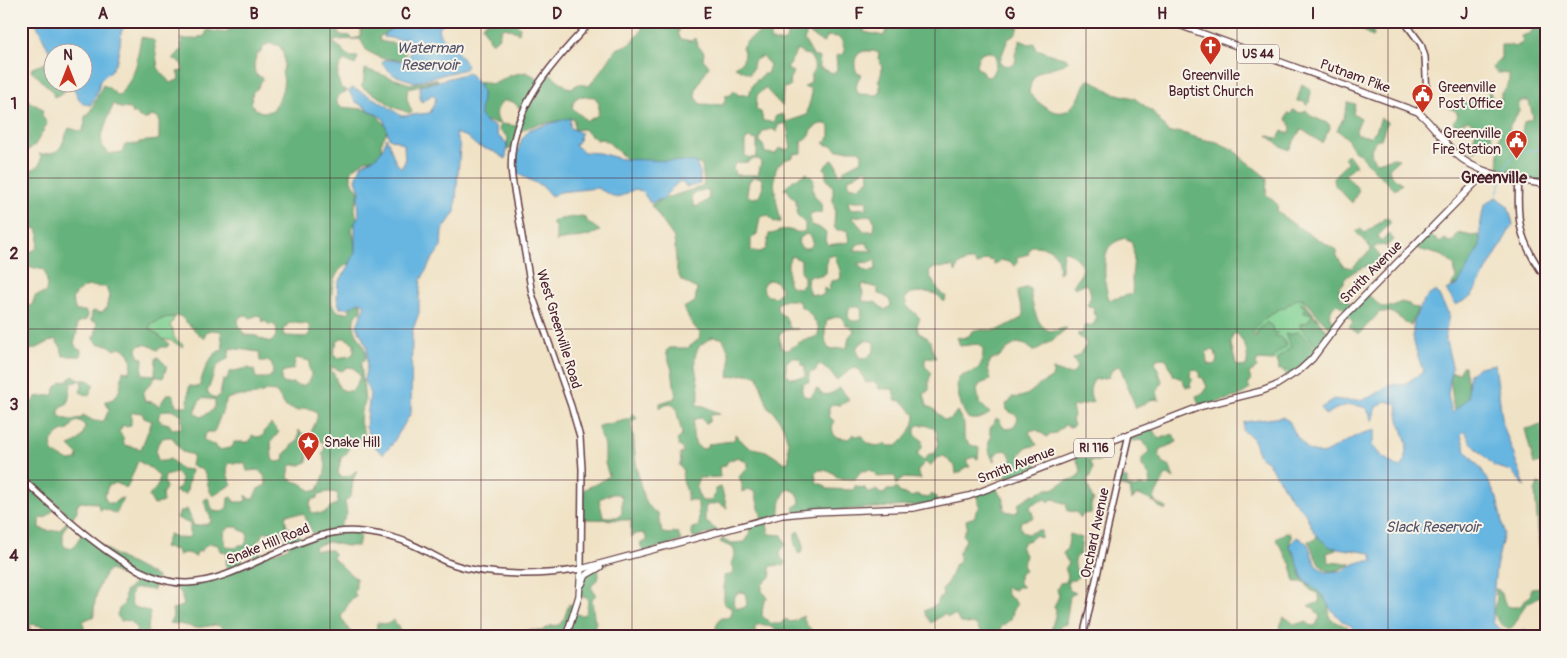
<svg xmlns="http://www.w3.org/2000/svg" width="1567" height="658" font-family="Pangolin,sans-serif">
  <style>
    .green { fill: #7dd091; stroke: #64785e }
    .forest { fill: #66b27b; stroke: #586853; fill-rule: evenodd }
    .water { fill: #66b6e1; stroke: #586a86 }
    .lines { fill: none; stroke-linecap: round; stroke-linejoin: round }
    .stream { stroke: #66b6e1; stroke-width: 1 }
    .secondary-casing { stroke: #633c42; stroke-width: 8 }
    .primary-casing { stroke: #633c42; stroke-width: 8 }
    .secondary { stroke: #fff; stroke-width: 5 }
    .primary { stroke: #fff; stroke-width: 5.5 }
    .grid { fill: none; stroke: #4a1f2b; stroke-width: 1; stroke-opacity: 0.55 }
    .labels { text-anchor: middle; dominant-baseline: central; stroke-width: 4; stroke-linejoin: round; paint-order: stroke }
    .shield { fill: #f7f3e8; stroke: #7e5f64; stroke-width: 1 }
    .shield-label { font-size: 12px; font-weight: bold; fill: #4a1f2b }
    .poi-label { font-size: 14px; fill: #4a1f2b; stroke: #f7f3e8; text-anchor: start }
    .street-label { font-size: 14px; fill: #4a1f2b; stroke: #f7f3e8 }
    .water-label { font-size: 15px; font-style: italic; fill: #54546b; stroke: #f7f3e8 }
    .quarter-label { font-size: 16px; font-weight: bold; fill: #4a1f2b; stroke: #f7f3e8 }
    .neatline { fill: none; stroke: #4a1f2b; stroke-width: 2 }
    .grid-label { font-size: 16px; text-anchor: middle; font-weight: bold; fill: #4a1f2b }
  </style>
  <rect width="100%" height="100%" fill="#f7f3e8"/>
  <filter id="ink" filterUnits="userSpaceOnUse"><feTurbulence type="fractalNoise" baseFrequency=".02" numOctaves="2"/><feDisplacementMap in="SourceGraphic" scale="10" xChannelSelector="R" yChannelSelector="G"/><feConvolveMatrix kernelMatrix="1 2 1 2 8 2 1 2 1" color-interpolation-filters="sRGB"/></filter>
  <filter id="wash" filterUnits="userSpaceOnUse"><feTurbulence type="fractalNoise" baseFrequency=".0096" numOctaves="4" result="noise"/><feDisplacementMap in="SourceGraphic" scale="20" xChannelSelector="R" yChannelSelector="G"/><feGaussianBlur stdDeviation="1.12" result="paint"/><feColorMatrix in="noise" values="0 0 0 0 0 0 0 0 0 0 0 0 0 0 0 0 0 1.4 0 .05"/><feComposite in="paint" operator="in"/></filter>
  <g filter="url(#wash)">
    <rect width="100%" height="100%" fill="#f0e2c5"/>
    <g class="green">
      <path d="M 1298,294 L 1327,331 L 1319,352 L 1289,378 L 1251,329 Z"/>
      <path d="M 175,317 L 170,326 L 173,330 L 174,338 L 183,345 L 182,347 L 172,341 L 163,339 L 149,328 L 150,325 L 164,318 Z"/>
    </g>
    <g class="forest">
      <path d="M 230,21 L 257,21 L 269,27 L 271,24 L 271,21 L 401,21 L 398,26 L 379,37 L 380,41 C 391,44 405,42 406,56 L 399,60 L 381,58 L 367,51 L 360,39 L 337,40 L 334,41 L 334,43 L 342,49 L 344,53 L 351,57 L 358,57 L 355,65 L 345,60 C 336,70 336,75 341,88 L 348,91 C 341,94 336,94 337,103 L 341,107 C 364,110 372,105 387,128 L 386,133 L 381,143 L 382,157 L 365,160 L 353,169 L 351,174 L 351,181 L 359,191 C 358,204 351,204 358,220 L 352,228 C 353,238 357,248 354,259 C 351,265 346,264 342,268 C 332,276 331,293 332,305 L 339,312 L 349,313 L 351,306 L 359,302 L 361,304 L 361,311 C 359,313 355,317 354,320 C 351,336 376,351 361,364 L 365,402 L 361,411 L 360,423 L 368,442 L 363,446 L 361,439 L 351,439 C 345,450 353,449 341,458 L 338,473 L 341,477 C 350,477 351,475 357,470 L 353,480 L 351,496 L 345,502 L 347,514 L 340,526 L 341,532 L 361,532 L 358,546 L 347,546 L 328,542 L 315,546 L 314,548 L 315,550 L 331,550 L 334,553 L 333,559 C 343,565 347,573 356,578 L 356,587 L 354,591 L 356,597 L 351,599 L 341,617 L 348,629 L 358,637 L 224,637 L 226,632 L 220,626 L 215,625 L 196,628 L 184,625 L 169,623 L 173,617 L 172,609 L 183,606 L 184,604 L 182,599 L 182,594 L 175,588 L 175,582 L 187,583 L 229,572 L 226,566 L 227,552 L 220,551 L 218,545 L 209,543 L 201,551 L 197,552 L 195,557 C 191,553 183,551 179,556 L 177,550 L 164,547 L 169,534 C 176,537 184,541 190,536 L 190,524 L 177,518 L 180,512 L 187,509 L 194,526 L 208,524 L 211,521 L 210,515 L 207,511 L 204,500 L 208,498 L 213,511 L 221,512 L 227,508 L 228,499 L 232,497 L 234,502 L 243,502 L 246,500 L 246,495 L 249,499 L 253,499 L 258,489 L 266,485 C 266,478 264,475 259,470 L 247,471 L 245,463 L 229,463 C 225,471 228,478 232,484 L 213,496 C 203,483 213,470 191,466 L 193,455 L 182,452 L 172,437 C 170,437 165,437 163,438 C 156,442 154,455 159,461 L 165,461 L 170,459 L 181,469 L 191,470 L 186,494 L 176,492 L 176,490 L 181,485 L 181,478 L 176,473 L 165,476 L 164,481 L 166,488 L 162,494 L 163,502 L 154,505 L 149,496 C 155,489 160,486 159,476 L 152,469 L 138,461 L 127,488 L 116,483 L 108,486 L 104,497 L 108,503 L 114,503 L 119,499 L 123,498 L 116,514 L 105,509 L 100,510 L 97,503 L 81,502 L 77,505 L 77,511 L 73,517 L 70,517 L 54,501 L 52,504 L 55,508 L 47,517 L 41,518 L 39,520 L 39,528 L 49,531 L 60,530 L 68,520 L 69,523 L 63,530 L 63,544 L 67,548 L 73,548 L 83,532 L 115,555 L 157,577 L 154,590 L 138,588 L 132,590 C 130,596 130,600 132,606 L 150,612 L 147,637 L 135,637 L 137,628 C 132,622 129,619 121,621 L 117,615 L 119,609 L 124,604 L 125,592 L 135,583 C 125,579 117,572 109,570 C 99,578 93,603 94,616 L 83,621 L 85,637 L 61,637 L 50,628 L 32,624 L 30,626 L 30,637 L 21,637 L 21,431 L 24,431 C 25,423 21,416 21,407 L 25,408 L 36,398 L 35,397 L 54,395 L 55,388 L 61,382 L 69,381 L 71,377 L 75,376 L 80,380 L 71,384 L 68,403 L 62,406 L 59,411 L 59,416 L 70,420 L 82,418 L 83,415 L 94,421 L 104,421 L 109,409 L 105,401 C 121,400 120,385 123,371 L 130,372 C 133,361 132,353 121,347 L 115,350 L 108,345 L 98,344 L 92,337 L 95,337 L 97,322 L 91,321 L 92,312 L 95,311 L 100,313 L 106,309 L 109,296 L 106,287 C 87,287 86,282 72,299 L 76,311 L 85,311 L 88,316 L 86,320 L 77,323 L 77,334 L 74,343 L 77,349 L 81,350 L 81,356 L 63,356 L 61,347 L 58,344 L 56,339 C 49,341 44,345 37,348 C 32,350 29,349 25,353 L 25,359 L 21,361 L 21,308 L 32,305 L 35,296 L 45,293 C 48,286 47,277 44,270 L 31,267 L 21,270 L 21,252 L 30,252 L 36,249 C 39,242 40,237 37,229 L 32,228 L 31,223 L 27,221 L 24,222 L 27,227 L 21,227 L 21,182 L 25,180 L 28,171 C 36,168 41,167 41,157 L 39,154 C 64,154 60,146 69,128 L 82,132 L 85,123 L 84,120 L 86,115 L 88,116 L 103,85 C 110,87 113,93 119,96 L 129,82 L 136,66 L 141,37 L 152,39 L 154,41 L 158,68 L 170,83 L 178,80 L 179,77 L 177,72 L 182,71 L 183,69 L 181,63 L 173,59 L 182,49 L 181,39 L 195,39 L 199,37 L 205,36 L 207,30 C 214,31 224,35 230,29 ZM 348,25 L 361,27 L 361,37 L 353,39 L 350,36 L 339,35 L 339,27 ZM 270,43 L 280,46 C 284,54 286,64 282,73 C 287,84 279,100 273,110 C 263,114 255,112 251,102 L 253,91 L 257,89 L 263,78 L 256,75 C 253,68 254,61 257,54 L 261,52 L 264,46 ZM 114,104 L 120,108 L 130,109 L 132,113 L 137,114 L 139,118 L 147,119 L 151,116 L 159,118 L 159,138 L 158,140 L 139,142 L 139,144 L 125,145 L 122,152 L 109,154 L 102,145 L 101,134 L 103,133 L 108,117 ZM 247,315 L 250,318 L 258,315 L 261,317 L 262,321 L 267,322 L 268,324 L 275,325 C 279,331 276,338 271,342 L 261,339 L 257,336 L 245,335 L 239,326 L 238,320 L 241,316 ZM 180,316 L 204,339 L 206,332 L 212,330 L 221,331 L 223,349 C 207,356 204,372 199,387 L 189,386 L 188,405 L 186,406 L 176,406 L 174,397 L 172,394 L 167,394 L 159,406 L 152,402 L 145,401 L 143,394 C 146,386 151,387 155,376 L 163,378 L 167,366 L 158,357 L 156,358 L 155,375 L 142,374 L 143,358 L 138,357 L 137,348 C 143,341 151,346 157,350 L 162,347 L 167,347 L 169,344 L 149,328 L 150,325 L 164,318 ZM 289,323 L 307,324 L 309,326 L 310,333 L 306,337 L 286,336 L 283,334 L 283,330 ZM 341,338 L 345,338 L 354,343 L 354,352 L 351,356 L 336,358 L 333,353 L 337,342 ZM 230,348 L 259,352 L 260,361 L 267,361 L 272,364 L 273,374 L 268,378 L 256,378 L 254,370 L 248,368 L 229,372 L 227,380 L 223,380 L 220,395 L 215,399 L 207,392 C 214,379 212,364 228,359 ZM 296,358 L 310,361 L 309,368 L 311,372 L 311,379 L 303,386 L 296,385 L 293,383 L 284,384 L 281,380 L 282,372 L 293,369 ZM 331,367 L 342,371 L 347,367 L 354,368 L 360,376 L 357,384 L 352,391 C 333,392 340,380 331,370 ZM 266,391 L 276,392 L 286,407 L 299,411 C 303,406 311,409 316,411 C 320,419 313,425 311,433 L 302,434 L 299,430 L 298,441 L 291,446 L 291,448 L 285,453 L 284,461 L 276,462 L 272,459 L 271,442 L 279,432 L 271,424 L 265,430 L 263,436 L 256,437 L 252,435 L 251,440 L 248,442 L 234,442 L 233,446 L 230,448 L 219,450 L 215,445 L 210,444 L 203,439 L 207,432 L 214,432 L 227,399 C 240,393 254,399 266,391 ZM 203,398 L 215,400 L 215,405 L 213,410 L 201,417 L 196,414 C 195,408 198,402 203,398 ZM 167,410 L 176,411 L 182,415 L 182,426 L 181,428 L 172,429 L 169,424 L 161,422 L 158,418 L 161,412 ZM 133,412 L 142,413 L 144,418 L 152,421 L 141,449 L 124,445 L 123,437 L 119,432 L 123,425 L 127,427 L 131,425 L 131,415 ZM 81,421 L 85,426 C 84,435 79,443 69,446 L 78,455 L 77,460 L 69,461 L 53,453 L 51,443 C 55,436 62,430 69,430 L 74,422 ZM 309,440 L 318,440 L 323,442 C 325,445 326,451 322,454 C 330,467 323,478 318,490 C 308,493 308,487 300,483 C 295,481 292,481 288,478 L 290,466 L 295,464 L 300,465 L 307,462 C 309,454 305,447 309,440 ZM 329,492 L 337,493 L 338,496 L 337,504 L 330,507 C 327,515 319,514 311,512 L 310,504 L 311,500 L 317,498 L 319,494 ZM 303,514 L 305,516 C 307,524 312,529 314,537 L 302,542 C 299,535 294,529 287,527 L 285,517 L 289,514 ZM 230,527 L 237,527 L 240,530 L 246,532 L 248,537 L 245,545 L 239,545 L 236,548 L 227,547 L 225,543 L 224,532 ZM 265,532 L 281,533 L 287,539 L 289,547 L 274,553 L 269,551 L 265,553 L 259,553 L 256,547 L 258,541 ZM 250,552 L 252,553 L 255,562 L 244,566 L 241,557 L 244,553 Z"/>
      <path d="M 488,21 L 514,21 L 520,27 L 519,33 L 505,27 L 501,29 L 499,37 L 492,43 L 482,26 Z"/>
      <path d="M 645,21 L 682,21 L 686,24 L 697,24 L 681,26 L 678,33 L 681,39 L 691,41 L 696,38 L 698,46 L 704,52 L 703,59 L 709,66 C 703,77 697,83 695,95 L 700,104 L 723,105 L 726,97 L 725,96 L 731,95 L 734,90 L 738,95 L 749,95 L 752,86 L 756,80 L 758,80 L 763,74 L 767,74 L 770,65 L 762,56 L 754,61 L 753,68 L 750,74 L 735,67 L 743,61 L 744,52 L 742,47 L 748,40 L 758,34 L 761,24 L 766,21 L 777,21 L 781,27 L 774,26 L 770,29 L 770,40 L 783,43 L 786,40 L 788,29 L 793,29 L 794,22 L 806,30 L 806,36 L 804,40 L 814,57 L 819,57 L 820,68 L 833,73 L 837,69 L 836,56 L 843,54 L 845,52 L 842,40 L 838,37 L 828,36 L 823,43 L 809,33 L 812,25 L 804,24 L 801,21 L 822,21 L 823,25 C 828,28 833,28 838,27 L 840,21 L 864,21 L 864,32 L 884,36 L 889,21 C 901,24 911,24 922,28 L 924,21 L 944,21 L 946,25 L 953,27 L 959,24 L 960,21 L 1008,21 L 1013,27 L 1019,27 L 1015,35 L 1008,39 L 1000,60 L 1001,64 L 1007,66 L 1014,64 L 1016,60 L 1015,55 L 1020,40 L 1029,44 L 1034,43 L 1036,49 C 1047,52 1055,57 1066,58 L 1069,61 C 1052,72 1032,64 1029,93 C 1036,101 1054,117 1066,111 C 1069,110 1075,104 1077,101 C 1082,95 1082,85 1088,80 L 1091,80 L 1113,93 L 1134,98 L 1153,112 L 1169,133 L 1179,132 L 1201,139 L 1217,142 L 1234,150 L 1242,158 L 1267,178 L 1266,194 L 1278,205 L 1277,211 C 1294,227 1316,237 1336,250 L 1337,256 L 1343,266 L 1352,268 L 1371,250 L 1370,247 L 1356,232 L 1361,229 L 1365,233 L 1387,217 L 1391,222 L 1378,236 L 1378,238 L 1382,241 L 1389,234 L 1394,240 L 1386,246 L 1379,245 L 1373,248 L 1380,256 L 1377,266 L 1372,264 C 1361,268 1352,271 1344,280 L 1344,283 L 1339,287 L 1341,299 L 1346,299 L 1353,307 L 1367,293 L 1381,307 L 1393,306 L 1401,302 L 1409,304 L 1411,307 L 1418,308 L 1411,326 L 1391,312 L 1380,312 L 1359,334 L 1349,327 L 1353,322 L 1346,315 L 1347,312 L 1340,305 L 1337,304 L 1333,306 L 1329,315 L 1331,319 L 1338,323 L 1333,330 C 1320,321 1314,308 1302,298 L 1296,299 L 1291,304 L 1288,304 L 1285,308 C 1274,308 1260,323 1253,330 L 1253,336 L 1257,337 L 1257,331 L 1267,322 L 1268,324 L 1272,325 L 1273,332 L 1278,333 L 1275,336 L 1281,337 L 1287,346 L 1274,356 L 1273,361 L 1258,360 L 1256,364 L 1257,368 L 1249,373 L 1251,381 L 1248,384 L 1250,389 L 1239,396 L 1200,407 L 1196,396 L 1204,393 L 1207,387 L 1203,378 L 1199,377 L 1200,373 L 1196,369 L 1191,370 L 1190,377 L 1193,379 L 1190,383 L 1191,387 L 1186,387 L 1182,379 L 1174,376 L 1167,360 L 1164,358 L 1157,359 L 1155,362 L 1162,381 L 1157,392 L 1159,400 C 1149,397 1145,405 1136,408 L 1122,372 L 1121,367 L 1119,366 C 1113,368 1111,371 1109,377 L 1094,380 C 1089,388 1089,393 1093,402 L 1072,407 L 1074,416 L 1072,420 L 1074,425 L 1070,427 L 1065,425 L 1056,433 L 1049,434 L 1047,437 L 1037,430 L 1032,430 L 1029,432 L 1037,445 L 1025,448 L 1019,456 L 1021,462 C 1026,465 1030,464 1036,462 L 1039,470 L 1008,482 L 1005,476 L 1012,469 L 1010,464 L 1012,460 L 1008,451 C 1001,449 993,453 994,461 C 989,454 986,443 992,436 L 990,435 L 990,429 L 996,419 L 1000,420 L 1001,424 L 1005,429 L 1013,428 L 1018,419 L 1017,416 L 1007,410 L 1006,404 L 1010,402 L 1012,397 C 1026,399 1031,391 1041,384 C 1048,379 1054,380 1053,370 C 1063,370 1072,382 1077,366 L 1073,359 L 1079,356 L 1086,345 L 1084,340 L 1078,336 L 1078,333 L 1082,334 L 1085,325 L 1089,326 L 1094,324 L 1096,319 L 1093,307 L 1087,306 L 1091,296 L 1089,287 L 1084,284 L 1075,288 L 1073,286 L 1082,272 L 1081,264 L 1071,253 L 1065,251 L 1063,253 L 1061,271 L 1058,273 C 1061,252 1050,246 1031,246 L 1028,252 L 1029,254 L 1017,257 L 1017,264 L 1014,266 L 1012,263 L 1001,260 L 994,265 L 993,261 L 986,259 L 977,265 L 974,261 L 968,261 L 958,265 L 956,272 L 953,267 L 934,268 L 929,272 C 931,281 937,287 942,295 L 946,296 L 945,301 L 943,301 C 937,290 922,292 911,293 L 905,299 L 907,306 L 920,318 L 917,325 L 918,332 C 938,343 927,341 936,358 L 928,357 L 925,359 L 925,366 L 932,373 L 929,379 L 929,390 L 924,394 L 927,406 L 934,409 L 944,420 L 951,419 L 957,411 L 964,424 L 964,438 L 971,445 L 979,448 L 978,459 L 974,457 L 968,459 L 967,462 L 970,467 L 965,467 L 961,472 L 956,474 L 955,466 L 944,456 L 937,458 L 930,466 L 925,462 L 917,471 L 921,479 L 902,478 L 896,485 L 896,479 L 894,476 L 878,477 L 871,470 L 861,471 L 855,479 L 837,478 L 834,473 L 824,470 L 819,470 L 815,474 L 817,483 L 824,485 L 827,489 L 853,490 L 856,485 L 858,487 L 865,488 L 867,492 L 873,492 L 876,490 L 881,494 L 885,493 L 887,490 L 893,490 L 896,487 L 899,492 L 912,497 L 917,494 L 921,497 L 929,498 L 932,494 L 936,497 L 938,504 L 795,513 L 794,507 L 800,503 C 799,494 797,491 788,489 C 780,497 780,505 780,515 L 766,519 L 769,534 L 782,535 L 786,544 L 780,552 L 781,558 L 786,563 L 784,566 L 780,565 L 771,566 L 770,569 L 771,576 L 762,585 L 762,591 L 766,595 L 767,598 L 763,604 L 762,616 L 772,624 L 780,624 L 786,619 L 790,622 L 795,621 L 803,616 L 806,624 L 811,629 L 811,637 L 788,637 L 783,630 L 775,630 C 769,625 762,623 755,626 L 755,634 L 757,637 L 728,637 L 717,632 L 716,627 L 720,618 L 727,618 L 732,615 L 731,608 L 724,604 L 724,576 L 730,575 L 733,573 L 734,569 L 731,564 L 735,553 L 733,548 L 720,542 L 722,539 L 732,543 L 745,542 L 750,534 L 748,524 L 762,519 L 755,492 L 748,489 L 742,492 L 742,484 L 739,477 L 748,467 L 748,463 L 738,457 L 728,461 L 725,466 L 719,467 L 720,477 L 699,478 C 694,485 697,494 702,501 L 711,501 L 715,494 L 715,489 L 721,487 L 727,508 L 718,503 L 707,505 L 705,509 L 705,521 L 718,531 L 693,538 L 691,531 L 692,528 L 699,526 L 698,503 L 695,500 L 687,500 C 689,488 680,482 683,471 L 679,465 L 681,462 L 680,454 L 683,453 L 683,449 L 679,446 L 677,440 L 681,437 L 682,434 L 676,408 L 671,403 L 666,404 L 660,408 L 660,403 L 676,398 L 672,370 L 666,351 L 670,348 L 688,348 L 699,339 L 700,333 L 693,325 L 683,308 L 695,302 L 697,289 L 681,280 L 677,271 L 674,238 L 651,205 L 663,199 L 701,187 L 704,184 L 702,166 L 699,164 L 693,163 L 653,163 L 626,159 L 608,142 L 602,139 L 597,140 L 583,129 L 574,130 L 574,119 L 570,119 C 558,122 527,123 520,133 C 517,137 516,144 515,149 L 507,149 L 508,137 L 499,130 L 501,124 L 516,126 L 521,111 C 516,103 513,100 503,101 C 496,109 494,115 500,124 L 481,120 L 479,114 L 482,94 L 479,82 L 494,84 L 511,75 L 526,72 L 543,81 L 549,73 L 567,87 L 571,88 L 579,84 L 589,86 L 605,66 L 616,49 L 630,44 L 640,33 ZM 797,50 L 803,54 L 809,55 C 814,61 817,69 811,75 L 811,82 L 804,87 L 810,88 C 814,98 807,105 807,115 L 786,122 L 783,114 L 776,116 L 773,122 L 763,121 L 761,112 L 758,111 L 756,109 L 757,95 L 765,88 L 782,106 L 783,88 L 791,86 L 789,80 L 793,72 L 787,69 ZM 864,51 L 873,51 L 879,53 L 878,58 C 883,65 883,73 878,81 L 880,84 L 880,93 L 877,95 L 859,94 C 854,88 857,80 862,74 L 857,73 C 853,64 854,54 864,51 ZM 988,52 L 991,52 L 996,55 C 997,61 995,73 989,77 L 984,76 L 981,70 L 977,68 L 976,64 L 980,54 ZM 580,96 L 595,97 L 599,104 L 598,115 L 587,121 C 582,115 576,113 572,107 L 575,99 ZM 786,123 L 791,148 L 785,150 L 779,148 L 776,154 L 765,153 L 763,145 L 760,143 L 760,137 L 763,131 L 772,129 L 777,132 L 778,125 ZM 820,124 L 826,124 L 830,127 L 830,136 L 826,142 L 823,143 L 827,145 L 834,146 L 837,150 L 859,150 L 862,154 L 862,160 L 845,169 L 842,175 L 839,174 L 836,163 L 832,160 L 824,167 L 826,172 L 826,178 L 833,187 L 833,202 L 835,210 L 834,226 L 836,230 L 847,230 L 849,242 L 828,245 L 825,241 L 826,233 L 820,228 L 810,224 L 810,215 L 812,213 L 821,213 C 825,197 808,201 814,180 L 807,173 L 792,181 L 784,189 L 788,190 L 791,196 L 796,200 L 797,216 L 805,223 L 805,231 C 798,234 796,231 789,230 C 782,228 777,234 769,234 L 766,249 L 760,252 L 751,251 L 751,239 L 757,234 L 760,217 L 768,215 L 774,222 L 781,222 C 778,208 769,175 779,164 C 783,160 788,159 793,157 L 793,154 L 802,153 L 802,141 L 810,136 L 812,129 ZM 749,138 L 757,140 L 757,155 L 754,158 L 747,157 L 745,155 L 745,141 ZM 752,159 L 759,159 L 761,163 L 758,175 L 735,175 L 733,167 L 736,163 L 748,162 ZM 865,169 L 868,170 L 869,179 L 859,187 L 850,187 L 848,180 ZM 754,177 L 760,177 C 765,183 762,190 759,197 L 751,198 L 747,194 L 749,181 ZM 706,189 L 709,193 L 708,200 L 698,206 L 694,206 L 691,195 ZM 848,201 L 867,201 L 867,208 L 850,209 ZM 870,215 L 875,222 L 874,231 L 864,231 L 852,217 ZM 806,234 L 811,236 C 813,241 814,244 809,248 L 802,248 L 798,243 L 800,238 ZM 1125,238 L 1131,241 C 1136,255 1133,263 1132,277 C 1132,283 1133,288 1132,294 L 1110,300 C 1104,292 1103,259 1108,249 C 1111,243 1119,240 1125,238 ZM 863,243 L 867,243 L 869,248 L 874,251 L 854,250 L 858,244 ZM 835,255 C 837,264 841,269 841,278 L 838,280 L 831,281 L 828,291 L 824,288 L 824,294 L 821,296 L 810,294 L 807,286 L 808,276 L 821,276 L 826,273 L 827,257 ZM 791,256 L 801,260 L 801,274 L 804,276 L 804,283 L 800,288 L 792,287 L 788,283 L 788,263 ZM 875,259 L 876,269 L 868,272 L 860,267 L 858,263 L 872,262 ZM 768,280 L 775,281 L 780,287 L 781,291 L 776,297 L 768,296 L 764,292 L 763,284 ZM 862,284 L 878,288 L 878,294 C 886,296 890,298 891,306 L 885,310 L 875,302 L 862,301 L 863,297 ZM 785,300 L 795,300 L 799,302 L 800,306 C 808,309 815,321 819,328 L 818,336 L 800,342 L 788,350 L 785,350 L 781,347 L 779,335 L 784,330 L 798,329 L 791,329 L 785,316 C 778,314 777,310 777,304 ZM 853,306 L 860,307 L 862,311 L 861,317 L 858,321 L 852,321 L 848,317 L 849,309 ZM 839,316 L 843,319 L 845,324 L 851,327 L 854,331 L 849,337 L 847,348 L 829,349 C 823,341 825,329 827,320 ZM 1233,334 L 1237,334 C 1245,341 1250,356 1246,366 L 1241,367 L 1236,365 L 1231,344 ZM 712,337 L 722,338 C 730,350 732,363 728,377 L 747,374 L 759,376 L 758,377 L 768,407 L 774,412 L 783,426 L 788,442 L 789,461 L 785,463 L 766,451 L 748,447 L 735,434 L 735,438 L 732,441 L 709,444 L 705,449 C 691,448 692,430 694,419 L 702,418 L 705,423 L 709,422 L 710,415 L 720,414 L 704,406 L 696,405 C 706,386 687,364 699,347 C 702,343 708,340 712,337 ZM 866,340 L 874,342 L 874,350 L 868,357 L 860,358 L 857,353 L 857,346 ZM 1211,350 L 1215,351 L 1217,361 L 1214,365 L 1207,364 L 1206,352 ZM 792,357 L 800,359 L 801,365 L 805,366 L 805,374 L 804,377 L 791,378 L 786,375 L 786,363 ZM 819,364 L 830,372 L 836,380 L 854,368 L 860,370 L 866,383 L 874,382 L 878,385 L 879,389 L 893,389 L 895,400 C 907,401 907,409 915,415 C 915,428 906,438 897,446 L 889,446 L 886,444 C 879,448 864,445 863,436 L 856,436 L 854,434 L 850,439 L 836,437 C 832,433 831,425 834,421 L 829,416 L 829,407 L 832,404 L 840,405 L 849,399 L 840,388 C 834,392 828,397 820,393 L 819,390 L 816,389 L 815,392 L 811,397 L 804,396 C 801,392 801,387 804,383 L 809,382 L 809,373 L 815,371 ZM 918,425 L 925,425 L 935,429 C 938,435 939,448 934,454 L 929,454 L 924,460 L 917,454 L 922,448 L 922,440 L 915,435 L 915,428 ZM 740,592 L 745,593 L 747,604 L 744,608 L 736,608 L 733,603 L 736,594 Z"/>
      <path d="M 1360,21 L 1373,21 L 1372,27 L 1374,36 L 1372,37 L 1359,27 Z"/>
      <path d="M 1546,22 L 1546,125 L 1541,136 L 1540,148 L 1546,148 L 1546,185 L 1498,174 L 1499,146 L 1497,145 L 1500,136 L 1498,132 L 1492,130 L 1490,131 L 1492,136 L 1493,145 L 1482,145 L 1475,151 L 1470,150 L 1477,127 L 1468,120 L 1455,125 L 1453,122 L 1458,116 L 1456,111 L 1448,108 L 1449,104 L 1486,99 L 1488,93 L 1490,92 L 1492,99 L 1501,99 L 1501,93 C 1509,88 1509,83 1509,74 L 1498,73 L 1492,68 L 1497,61 L 1501,59 L 1501,45 L 1510,45 L 1514,47 L 1521,44 L 1523,41 L 1521,36 L 1531,33 L 1533,28 L 1539,28 ZM 1521,101 L 1529,101 L 1533,117 L 1532,119 L 1524,122 L 1521,137 L 1509,136 L 1510,125 L 1520,110 L 1518,106 Z"/>
      <path d="M 51,55 L 52,57 L 52,82 L 62,83 L 63,85 L 65,87 L 63,93 L 54,97 L 52,90 C 43,84 40,77 31,71 L 32,68 L 49,62 Z"/>
      <path d="M 365,69 L 410,84 L 436,79 L 438,80 L 409,88 C 404,97 409,104 412,112 L 410,113 L 393,107 L 381,98 L 363,88 L 361,86 L 363,84 Z"/>
      <path d="M 1302,84 L 1311,90 L 1309,103 L 1306,105 L 1305,102 L 1297,101 Z"/>
      <path d="M 21,92 L 30,102 L 43,109 L 42,115 L 47,124 L 35,145 L 21,155 Z"/>
      <path d="M 1348,102 L 1355,104 L 1353,113 L 1361,118 L 1356,130 L 1357,134 L 1370,137 L 1373,132 L 1376,131 L 1381,118 L 1387,122 L 1381,139 L 1377,139 L 1371,149 L 1372,157 L 1376,162 L 1394,158 L 1399,159 L 1389,168 L 1390,174 L 1402,184 L 1395,190 L 1375,171 L 1359,153 L 1354,150 L 1346,137 L 1337,130 L 1344,117 Z"/>
      <path d="M 1293,110 L 1300,113 L 1306,110 L 1311,116 L 1329,124 L 1330,128 L 1322,143 L 1301,129 L 1289,150 L 1279,145 L 1267,135 L 1278,139 L 1282,131 L 1286,133 L 1290,133 L 1291,128 L 1289,122 L 1286,120 L 1288,113 L 1291,114 Z"/>
      <path d="M 1348,154 L 1356,165 L 1345,174 L 1359,190 L 1352,203 L 1335,185 L 1334,178 L 1347,162 L 1344,158 Z"/>
      <path d="M 582,216 L 584,217 L 589,223 L 600,231 L 589,236 L 556,241 L 556,230 L 554,225 L 552,224 L 553,220 Z"/>
      <path d="M 1428,232 L 1440,243 L 1445,239 L 1449,242 L 1454,241 L 1458,233 L 1472,236 L 1478,235 C 1488,253 1469,272 1459,285 L 1451,286 L 1456,279 L 1454,265 L 1443,256 L 1418,249 L 1415,245 Z"/>
      <path d="M 1028,287 L 1030,289 C 1032,302 1036,333 1055,331 C 1059,330 1062,328 1067,328 L 1053,340 L 1034,351 L 1026,345 L 1017,343 L 1007,349 L 1000,357 L 991,360 L 988,366 L 990,380 L 980,384 L 977,389 L 979,402 L 990,413 C 984,418 976,421 968,418 C 961,410 955,387 958,378 C 975,369 983,373 983,349 L 978,344 L 960,346 L 957,337 L 962,338 L 969,336 L 972,331 L 976,330 L 998,330 L 1022,318 L 1024,314 L 1018,298 L 1017,291 Z"/>
      <path d="M 1299,302 C 1308,304 1319,326 1331,333 L 1320,348 L 1313,343 L 1300,326 L 1300,324 L 1308,322 L 1312,315 L 1309,312 L 1309,314 L 1307,314 L 1307,313 L 1304,313 L 1305,308 Z"/>
      <path d="M 1299,331 L 1317,352 L 1293,374 L 1286,370 L 1279,370 L 1278,358 L 1291,347 L 1285,334 L 1289,335 Z"/>
      <path d="M 1462,366 L 1465,366 C 1466,389 1478,396 1454,413 L 1450,373 L 1460,373 Z"/>
      <path d="M 81,380 L 87,380 L 94,384 L 89,396 L 80,392 L 82,385 Z"/>
      <path d="M 633,413 L 637,418 L 631,423 C 632,430 634,437 634,443 C 635,458 640,509 658,513 L 662,533 L 671,534 L 673,532 L 678,533 L 681,541 L 643,552 L 640,543 L 645,542 L 647,540 L 644,533 L 636,534 L 631,537 L 631,520 L 582,519 L 583,490 L 600,482 L 609,476 L 605,463 L 605,447 L 599,431 L 599,426 L 630,419 ZM 611,494 L 618,494 L 622,497 L 622,513 L 618,517 L 603,517 L 599,499 Z"/>
      <path d="M 1545,415 L 1546,415 L 1546,463 L 1534,464 L 1525,429 L 1536,427 L 1544,422 Z"/>
      <path d="M 1151,426 L 1159,439 L 1173,434 L 1177,442 L 1161,449 L 1159,455 L 1163,464 L 1170,467 L 1174,479 L 1168,475 L 1165,476 L 1154,498 L 1155,502 L 1167,508 L 1166,510 L 1159,507 L 1156,503 L 1139,495 L 1135,496 L 1132,500 L 1130,488 L 1117,485 L 1119,476 L 1127,479 L 1127,486 L 1136,488 L 1139,486 L 1147,487 L 1151,483 L 1149,475 L 1142,466 L 1142,459 L 1149,451 L 1144,442 L 1141,440 L 1134,441 L 1129,440 L 1130,435 Z"/>
      <path d="M 1101,447 L 1104,454 L 1100,461 L 1089,461 L 1093,469 L 1090,477 L 1087,479 C 1088,486 1091,492 1092,499 L 1094,500 L 1091,504 L 1091,513 L 1083,514 L 1081,518 L 1076,512 L 1068,511 L 1066,504 L 1054,499 L 1051,500 L 1049,502 L 1046,499 L 1032,504 L 1030,507 L 1034,518 L 1021,521 L 1020,526 L 1022,531 L 1027,534 L 1038,530 L 1041,531 L 1041,538 L 1036,535 L 1032,537 L 1030,540 L 1024,542 L 1021,547 L 1022,552 L 1025,554 L 1023,567 L 1025,571 L 1021,572 L 1019,576 L 1019,583 L 1023,587 L 1016,587 L 1015,590 L 1005,587 L 1007,595 L 1015,601 L 1017,606 L 1014,608 L 1011,619 L 1001,627 L 998,637 C 988,637 980,636 977,625 L 961,623 L 955,615 L 948,617 L 944,614 L 931,623 L 924,611 L 936,605 L 938,599 L 943,596 L 942,590 C 946,587 954,570 954,565 L 959,562 L 959,552 L 966,540 L 963,535 L 967,527 L 966,520 L 975,517 L 976,511 L 980,507 L 976,494 L 997,488 L 999,494 C 1008,498 1001,504 1005,511 L 1015,513 L 1018,511 L 1019,503 L 1033,494 L 1035,495 C 1039,491 1048,488 1053,489 L 1066,481 L 1078,478 L 1077,476 L 1080,474 L 1081,470 L 1075,457 Z"/>
      <path d="M 1538,484 L 1546,487 L 1546,555 L 1540,554 L 1535,492 Z"/>
      <path d="M 798,531 L 803,542 L 803,551 L 800,554 L 798,553 L 795,544 L 795,533 Z"/>
      <path d="M 1286,532 L 1290,533 L 1292,538 C 1285,548 1296,554 1299,564 C 1300,570 1300,574 1303,580 C 1316,583 1319,594 1328,602 L 1330,619 L 1347,627 L 1352,633 L 1350,637 L 1343,637 L 1339,633 L 1334,633 L 1330,637 L 1314,637 L 1310,633 L 1304,637 L 1279,637 L 1281,624 L 1284,617 C 1298,624 1288,626 1306,622 L 1312,626 L 1316,625 L 1320,617 L 1314,608 L 1308,606 L 1318,603 L 1320,599 L 1317,593 C 1309,590 1309,589 1305,582 L 1295,582 L 1291,565 L 1276,539 Z"/>
      <path d="M 1070,534 L 1082,538 L 1080,555 L 1077,556 C 1073,562 1075,569 1079,575 L 1075,580 L 1070,580 L 1067,584 L 1069,590 L 1076,593 L 1070,596 L 1066,624 L 1060,626 L 1058,630 L 1060,637 L 1050,637 C 1051,626 1056,617 1056,608 L 1054,607 L 1059,596 L 1057,590 L 1060,583 L 1066,582 L 1068,576 L 1065,568 L 1068,563 L 1063,553 C 1069,550 1068,540 1070,534 Z"/>
      <path d="M 1317,536 C 1325,540 1328,546 1336,549 L 1336,550 L 1327,553 L 1328,562 L 1351,564 C 1335,573 1324,576 1315,556 C 1312,551 1312,546 1308,541 L 1314,540 Z"/>
      <path d="M 607,564 L 597,569 L 599,577 L 591,587 L 596,595 L 592,599 L 594,618 L 596,622 C 594,626 593,633 596,637 L 435,637 L 444,632 L 451,636 L 456,634 L 488,632 L 499,635 L 518,634 L 528,630 L 542,631 L 550,626 L 559,625 L 564,619 L 569,604 L 576,606 L 574,614 L 583,615 L 586,613 L 588,602 L 587,598 L 579,596 L 582,569 Z"/>
      <path d="M 1546,581 L 1546,600 L 1541,596 C 1535,599 1528,602 1524,607 C 1520,612 1518,620 1514,625 C 1507,635 1496,618 1493,612 L 1497,599 L 1495,589 L 1499,590 L 1506,605 L 1510,607 L 1519,607 L 1531,594 L 1531,588 L 1543,587 Z"/>
      <path d="M 394,620 L 400,631 L 400,637 L 376,637 L 377,623 L 388,624 Z"/>
    </g>
    <g class="water">
      <path d="M 35,21 L 126,21 L 121,33 L 120,45 L 117,60 L 111,71 L 100,80 L 98,90 L 91,105 C 76,105 78,91 70,83 L 82,82 L 82,52 L 52,52 L 52,57 Z"/>
      <path d="M 401,21 L 449,21 L 441,25 L 438,29 C 440,37 445,39 451,45 C 457,50 462,59 467,65 L 465,69 L 415,82 L 394,75 L 382,64 L 384,60 C 394,60 412,65 410,48 C 410,44 409,40 406,37 L 402,40 L 384,37 L 384,34 Z"/>
      <path d="M 468,73 C 488,90 481,94 480,116 L 487,123 L 495,126 L 498,136 L 507,143 L 506,159 L 495,152 L 477,146 L 467,137 L 455,133 L 460,147 L 455,212 L 442,231 L 441,247 L 431,261 L 421,280 L 419,298 L 419,313 L 412,332 L 411,413 L 391,446 L 383,454 L 373,445 L 366,427 L 370,394 L 364,380 L 367,365 L 367,347 L 357,326 L 365,304 L 358,302 L 349,308 L 340,308 L 337,298 L 338,283 L 347,270 L 355,253 L 355,223 L 359,215 L 358,199 L 360,192 L 356,179 L 362,164 C 376,158 383,154 386,138 C 393,149 391,158 401,168 L 405,162 L 404,144 L 389,138 L 384,119 L 356,102 L 349,92 L 352,88 C 370,96 386,104 401,116 L 430,113 L 436,99 L 433,94 L 422,102 L 420,98 L 420,86 Z"/>
      <path d="M 570,118 L 570,128 L 581,133 L 579,140 L 575,145 L 584,152 L 599,153 L 622,159 L 695,162 L 700,172 L 700,184 L 687,187 L 680,181 L 671,189 L 663,199 L 650,203 L 642,191 L 635,189 L 617,198 L 597,188 L 560,192 L 551,196 L 542,186 L 518,174 L 516,169 L 518,150 L 522,139 L 530,129 Z"/>
      <path d="M 1496,197 L 1508,206 L 1513,224 L 1472,296 L 1456,305 L 1446,290 L 1458,285 L 1480,246 L 1480,227 L 1484,205 Z"/>
      <path d="M 1436,291 L 1449,314 L 1445,337 L 1452,366 L 1448,395 L 1452,413 L 1468,398 L 1469,374 L 1479,367 L 1495,364 L 1503,425 L 1525,486 L 1511,471 L 1494,466 L 1471,443 L 1465,431 L 1461,435 L 1466,451 L 1482,470 L 1497,498 L 1504,533 L 1496,567 L 1493,598 L 1493,623 L 1509,636 L 1526,630 L 1533,637 L 1380,637 C 1368,632 1362,637 1350,637 L 1353,627 L 1342,621 L 1329,607 L 1324,597 L 1302,577 L 1295,555 L 1289,545 L 1297,537 L 1308,544 L 1316,566 L 1326,572 L 1342,571 L 1354,564 L 1364,561 L 1373,561 L 1371,553 L 1330,547 L 1315,534 L 1305,513 L 1291,498 L 1267,461 L 1259,456 L 1252,437 L 1243,431 L 1244,422 L 1282,417 L 1289,421 L 1297,437 L 1309,451 L 1323,454 L 1360,434 L 1376,430 L 1372,445 L 1380,455 L 1399,468 L 1404,464 L 1407,443 L 1399,420 L 1397,404 L 1385,401 L 1375,409 L 1373,421 L 1366,408 C 1349,402 1341,406 1325,415 L 1321,408 L 1334,399 C 1343,401 1361,401 1370,397 C 1384,391 1384,383 1403,385 L 1423,372 C 1416,347 1406,333 1420,307 C 1424,299 1427,296 1436,291 Z"/>
    </g>
    <g class="lines">
      <g class="stream">
        <path d="M 1503,175 C 1510,150 1524,150 1546,149"/>
        <path d="M 1496,197 L 1502,179"/>
      </g>
    </g>
  </g>
  <g filter="url(#ink)">
    <g class="lines">
      <defs>
        <g id="secondary">
          <path d="M 1404,21 L 1421,44 L 1425,57 L 1427,94 L 1425,101 L 1418,112"/>
          <path d="M 1519,179 C 1516,223 1520,242 1546,278"/>
          <path d="M 21,478 C 60,513 132,585 187,583 C 215,582 243,568 269,556 C 299,543 328,528 362,532 C 380,534 397,537 413,545 C 425,550 435,557 447,562 C 485,577 541,576 581,569 L 582,469 L 580,437 L 571,406 L 532,294 L 512,178 C 505,114 550,64 592,21"/>
          <path d="M 1083,637 L 1129,434"/>
        </g>
        <g id="primary">
          <path d="M 1168,21 L 1418,112 C 1433,124 1442,140 1455,153 C 1477,175 1516,179 1546,185"/>
          <path d="M 582,584 L 586,575 L 600,567"/>
          <path d="M 566,637 L 579,596 L 581,569 L 782,515 L 813,512 L 913,508 L 969,496 L 1202,406 L 1262,391 L 1275,386 L 1300,370 L 1312,359 L 1341,320 L 1486,172"/>
        </g>
      </defs>
      <use href="#secondary" class="secondary-casing"/>
      <use href="#primary" class="primary-casing"/>
      <use href="#secondary" class="secondary"/>
      <use href="#primary" class="primary"/>
    </g>
  </g>
  <path class="grid" d="M 179,21 L 179,637M 330,21 L 330,637M 481,21 L 481,637M 632,21 L 632,637M 784,21 L 784,637M 935,21 L 935,637M 1086,21 L 1086,637M 1237,21 L 1237,637M 1388,21 L 1388,637M 21,178 L 1546,178M 21,329 L 1546,329M 21,480 L 1546,480"/>
  <defs>
    <symbol id="church-pin" viewBox="-11 -11 22 30"><path d="M0 17L-7.5 6A9.5 9.5 0 1 1 7.5 6Z" fill="#c8321e" stroke="#f7f3e8"/><path d="M-1.2-6h2.4v3.5h3.3v2.4h-3.3V6h-2.4V-.1h-3.3v-2.4h3.3Z" fill="#fff"/></symbol>
    <symbol id="civic-pin" viewBox="-11 -11 22 30"><path d="M0 17L-7.5 6A9.5 9.5 0 1 1 7.5 6Z" fill="#c8321e" stroke="#f7f3e8"/><path d="M-.6-6.5H3V-4.5H.6V-3L4-1V1h2V6H-6V1h2V-1L-.6-3ZM-1.2 2.5V6h2.4V2.5Z" fill="#fff"/></symbol>
    <symbol id="sight-pin" viewBox="-11 -11 22 30"><path d="M0 17L-7.5 6A9.5 9.5 0 1 1 7.5 6Z" fill="#c8321e" stroke="#f7f3e8"/><path d="M0-6L1.8-2.2L6-1.7L2.9 1.2L3.7 5.4L0 3.3L-3.7 5.4L-2.9 1.2L-6-1.7L-1.8-2.2Z" fill="#fff"/></symbol>
  </defs>
  <g fill-rule="evenodd">
    <use href="#church-pin" x="1198" y="34" width="25" height="34"/>
    <use href="#civic-pin" x="1410" y="82" width="25" height="34"/>
    <use href="#civic-pin" x="1504" y="128" width="25" height="34"/>
    <use href="#sight-pin" x="296" y="430" width="25" height="34"/>
  </g>
  <g class="labels">
    <g class="shield">
      <rect x="1237" y="44.5" width="42" height="19" rx="4"/>
      <rect x="1074" y="438.5" width="40" height="19" rx="4"/>
    </g>
    <g class="shield-label">
      <text x="1258" y="54">US 44</text>
      <text x="1094" y="448">RI 116</text>
    </g>
    <g class="poi-label">
      <text x="1211" y="75" text-anchor="middle">Greenville<tspan x="1211" dy="16">Baptist Church</tspan></text>
      <text x="1438" y="87">Greenville<tspan x="1438" dy="16">Post Office</tspan></text>
      <text x="1501" y="133" text-anchor="end">Greenville<tspan x="1501" dy="16">Fire Station</tspan></text>
      <text x="324" y="442">Snake Hill</text>
    </g>
    <g class="street-label">
      <text transform="translate(1355 76) rotate(20)">Putnam Pike</text>
      <text transform="translate(1371 272) rotate(-45)">Smith Avenue</text>
      <text transform="translate(559 329) rotate(73)">West Greenville Road</text>
      <text transform="translate(1016 465) rotate(-21)">Smith Avenue</text>
      <text transform="translate(1095 533) rotate(-78)">Orchard Avenue</text>
      <text transform="translate(268 544) rotate(-22)">Snake Hill Road</text>
    </g>
    <g class="water-label">
      <text x="430" y="48">Waterman<tspan x="430" dy="17">Reservoir</tspan></text>
      <text x="1433" y="527">Slack Reservoir</text>
    </g>
    <g class="quarter-label">
      <text x="1494" y="178">Greenville</text>
    </g>
  </g>
  <rect width="1567" height="658" fill="none" stroke="#f7f3e8" stroke-width="55"/>
  <g transform="translate(68 68)"><circle r="24" fill="#f7f3e8" stroke="#b29e9c"/>
  <path d="M0-4L9 19L0 12L-9 19Z" fill="#c8321e"/>
  <text y="-8" font-size="14" font-weight="bold" text-anchor="middle" fill="#4a1f2b">N</text>
  </g>
  <rect x="28" y="28" width="1512" height="602" class="neatline"/>
  <g class="grid-label">
    <text x="103" y="19">A</text>
    <text x="254" y="19">B</text>
    <text x="406" y="19">C</text>
    <text x="557" y="19">D</text>
    <text x="708" y="19">E</text>
    <text x="859" y="19">F</text>
    <text x="1010" y="19">G</text>
    <text x="1162" y="19">H</text>
    <text x="1313" y="19">I</text>
    <text x="1464" y="19">J</text>
    <text x="14" y="109">1</text>
    <text x="14" y="259">2</text>
    <text x="14" y="410">3</text>
    <text x="14" y="561">4</text>
  </g>
</svg>
